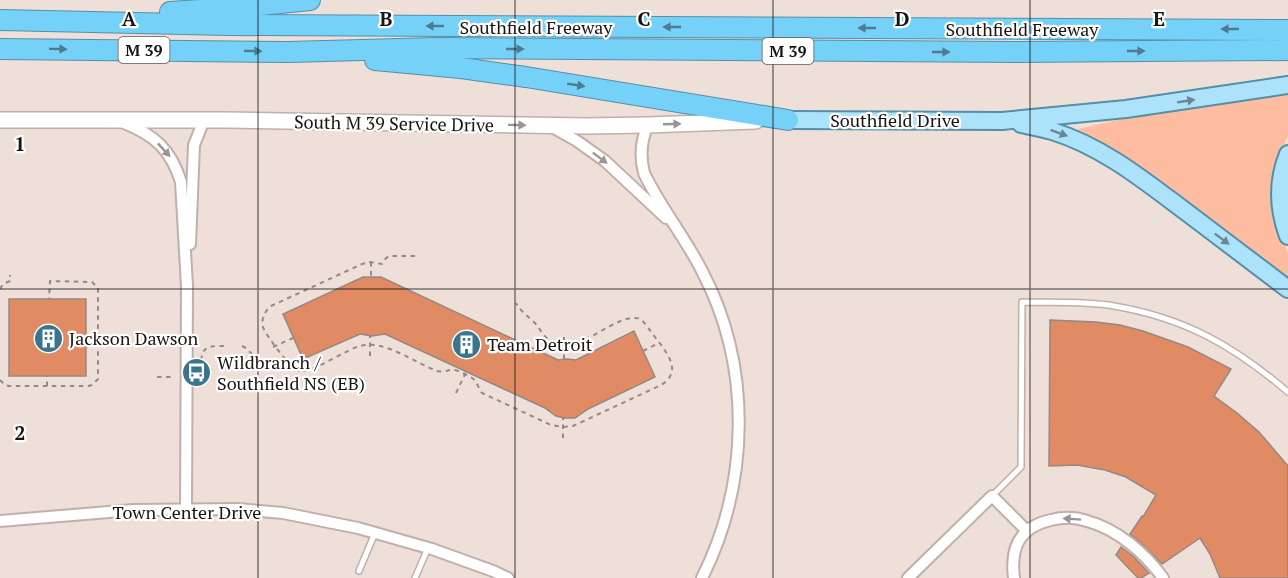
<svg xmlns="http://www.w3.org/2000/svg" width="1288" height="578" font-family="'PT Serif',serif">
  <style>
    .green { fill: #febda0 }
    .building { fill: #e18b64; stroke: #958882; stroke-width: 1.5 }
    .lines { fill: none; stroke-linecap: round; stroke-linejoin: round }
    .service-casing { stroke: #bfb0aa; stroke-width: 8 }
    .minor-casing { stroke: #bfb0aa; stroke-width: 14 }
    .secondary-casing { stroke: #bfb0aa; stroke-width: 18 }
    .primary-casing { stroke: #558fa7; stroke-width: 20 }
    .motorway-casing { stroke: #558fa7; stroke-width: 22 }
    .path { stroke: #948a85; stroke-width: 2; stroke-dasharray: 4.5 4.5; stroke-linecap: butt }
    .service { stroke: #fff; stroke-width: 5 }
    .minor { stroke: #fff; stroke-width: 10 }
    .secondary { stroke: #fff; stroke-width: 15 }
    .primary { stroke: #ace3fa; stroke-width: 16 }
    .motorway { stroke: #75d1f7; stroke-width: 20 }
    .oneway { fill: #4c7c90 }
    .oneway2 { fill: #6a8692 }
    .oneway3 { fill: #989594 }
    .grid { fill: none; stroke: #191412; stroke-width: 1.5; stroke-opacity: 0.55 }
    .labels { text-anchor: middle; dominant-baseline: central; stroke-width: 4.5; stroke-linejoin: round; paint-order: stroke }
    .shield { fill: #fff; stroke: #5e5a59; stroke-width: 1.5 }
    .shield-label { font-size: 16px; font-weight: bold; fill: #191412 }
    .street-label { font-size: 18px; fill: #191412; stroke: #fff }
    .poi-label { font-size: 18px; fill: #191412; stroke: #fff; text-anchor: start }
    .grid-label { font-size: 20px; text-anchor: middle; font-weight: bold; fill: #191412; stroke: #fff; stroke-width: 4.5; stroke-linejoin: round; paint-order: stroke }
  </style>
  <rect width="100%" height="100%" fill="#eedfd9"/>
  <path class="green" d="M 1288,90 L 1288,136 L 1278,157 L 1273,184 L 1272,199 L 1276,225 L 1288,253 L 1288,283 L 1078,132 L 1078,129 L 1153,112 Z"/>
  <g class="building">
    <path d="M 363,277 L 381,277 L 558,360 L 567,359 L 576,360 L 634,331 L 655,377 L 588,409 L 575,418 L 565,418 L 556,416 L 545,408 L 385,334 L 372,336 L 360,334 L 303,359 L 283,314 Z"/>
    <rect x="9" y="299" width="77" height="77"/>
    <path d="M 1050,320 L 1096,322 L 1120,325 L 1143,331 L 1188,347 L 1231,369 L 1214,396 L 1237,413 L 1259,432 L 1288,466 L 1288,578 L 1220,578 L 1210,554 L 1200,538 L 1162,564 L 1144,546 L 1130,534 L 1142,516 L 1143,517 L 1156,495 L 1126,477 L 1105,470 L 1077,465 L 1049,466 Z"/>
    <path d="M 1121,547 L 1134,557 L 1149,573 L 1141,578 L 1138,578 L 1116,555 Z"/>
  </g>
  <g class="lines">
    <defs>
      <g id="service">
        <path d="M 992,496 L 1021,467 L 1022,302 C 1053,303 1084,301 1114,306 C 1185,318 1234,346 1288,392"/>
        <path d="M 359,571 L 375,533"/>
        <path d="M 415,578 L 428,548"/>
      </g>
      <g id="minor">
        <path d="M 124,123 C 155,135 171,150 181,182 L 187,286 L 186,508"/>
        <path d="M 648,125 C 641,140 640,157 644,173 C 660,207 685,237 702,271 C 752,366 750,482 702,578"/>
        <path d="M 552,127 L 577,141 L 605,161 L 666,218"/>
        <path d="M 190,244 L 194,145 L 204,120"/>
        <path d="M 0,521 L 133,510 L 238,509 L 283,513 L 358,528 L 432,549 L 493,571 L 508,578"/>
        <path d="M 908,578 L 992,496 L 1026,530"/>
        <path d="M 1014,578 C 1010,547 1020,527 1051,520 C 1063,517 1075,517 1087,521 C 1117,529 1145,553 1163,578"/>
      </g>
      <path id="secondary" d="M 0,120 L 227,120 L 585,126 L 648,125 L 756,121"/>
      <g id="primary">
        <path d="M 788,120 L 1002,121 L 1126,109 L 1288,85"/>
        <path d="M 1021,124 C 1031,126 1042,128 1052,131 C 1104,147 1146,182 1189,214 C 1222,239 1255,264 1288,289"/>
        <path d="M 1288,154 C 1277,181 1278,209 1288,236"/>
      </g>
      <g id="motorway">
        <path d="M 170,12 L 230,8 L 310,0"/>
        <path d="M 0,20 L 228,25 L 1288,30"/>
        <path d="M 0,49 L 289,52 L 434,48 L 1016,52 L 1288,50"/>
        <path d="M 375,60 L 461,68 L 526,77 L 788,120"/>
      </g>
    </defs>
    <use href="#service" class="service-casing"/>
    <use href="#minor" class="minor-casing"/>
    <use href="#secondary" class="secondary-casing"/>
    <use href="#primary" class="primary-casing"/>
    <use href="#motorway" class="motorway-casing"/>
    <g class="path">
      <path d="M 415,256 L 390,256 L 386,258 L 382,264 L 370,262 L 362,264 L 271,306 C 265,311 261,318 263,327 C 265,334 287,363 293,367 C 295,369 298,371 301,371 C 314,372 345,350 360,346 C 384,339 415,363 437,371 C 444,373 449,369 455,370 C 460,371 468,376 472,378 C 477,381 478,388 482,393 L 551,425 L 563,427 L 573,426 L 659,386 C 682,374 670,357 659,342 C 653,335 648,327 641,319 C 616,310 579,359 550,341 C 544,337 540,329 535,323 C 528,316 521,312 516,303"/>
      <path d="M 371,262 L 371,277"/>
      <path d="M 0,289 L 3,284 L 10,281 L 10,275"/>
      <path d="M 242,346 L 246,348 L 254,356 L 255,355"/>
      <path d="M 273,347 L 293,338"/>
      <path d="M 643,351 L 659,343"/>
      <path d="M 370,356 L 370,336"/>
      <path d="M 564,359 L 564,337"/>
      <path d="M 157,377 L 174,377"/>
      <path d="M 197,377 L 200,374 C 202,350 200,345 227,346"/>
      <path d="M 0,380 L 5,385 L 9,386 L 88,386 L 92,385 L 98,379 L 98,288 L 92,282 L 50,281 L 49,299"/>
      <path d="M 47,386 L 47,376"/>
      <path d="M 456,393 L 466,372"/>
      <path d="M 563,438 L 563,418"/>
    </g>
    <use href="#service" class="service"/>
    <use href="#minor" class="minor"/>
    <use href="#secondary" class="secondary"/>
    <use href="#primary" class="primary"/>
    <use href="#motorway" class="motorway"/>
  </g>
  <defs><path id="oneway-solid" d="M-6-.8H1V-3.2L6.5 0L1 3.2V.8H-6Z" transform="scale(1.5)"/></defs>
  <g class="oneway">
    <use href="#oneway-solid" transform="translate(435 26) rotate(-180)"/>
    <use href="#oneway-solid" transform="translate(672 27) rotate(-180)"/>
    <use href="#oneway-solid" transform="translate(867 28) rotate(-180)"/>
    <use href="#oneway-solid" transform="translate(1230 29) rotate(-180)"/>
    <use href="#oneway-solid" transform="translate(58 49) rotate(1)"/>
    <use href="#oneway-solid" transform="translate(515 49)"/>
    <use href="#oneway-solid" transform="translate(253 51) rotate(1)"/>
    <use href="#oneway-solid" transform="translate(1136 51)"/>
    <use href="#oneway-solid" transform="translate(941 52)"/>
    <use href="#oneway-solid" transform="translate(576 85) rotate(9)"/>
  </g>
  <g class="oneway2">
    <use href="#oneway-solid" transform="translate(1186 101) rotate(-9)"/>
    <use href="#oneway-solid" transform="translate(1059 133) rotate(20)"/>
    <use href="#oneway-solid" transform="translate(1222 239) rotate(37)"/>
  </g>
  <g class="oneway3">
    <use href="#oneway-solid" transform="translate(672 124) rotate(-2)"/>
    <use href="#oneway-solid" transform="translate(517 125) rotate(1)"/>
    <use href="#oneway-solid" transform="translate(164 150) rotate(47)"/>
    <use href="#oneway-solid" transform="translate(600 158) rotate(37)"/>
    <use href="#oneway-solid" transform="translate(1072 519) rotate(-176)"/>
  </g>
  <path class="grid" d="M 258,0 L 258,578M 515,0 L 515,578M 773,0 L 773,578M 1030,0 L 1030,578M 0,289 L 1288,289"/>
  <defs>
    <symbol id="building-disc" viewBox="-11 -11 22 22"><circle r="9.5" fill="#3a748d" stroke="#fff"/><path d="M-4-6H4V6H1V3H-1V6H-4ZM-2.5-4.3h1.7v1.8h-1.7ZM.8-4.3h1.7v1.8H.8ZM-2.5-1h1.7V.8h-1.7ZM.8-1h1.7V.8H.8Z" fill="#fff"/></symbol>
    <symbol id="bus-disc" viewBox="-11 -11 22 22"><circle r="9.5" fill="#3a748d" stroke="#fff"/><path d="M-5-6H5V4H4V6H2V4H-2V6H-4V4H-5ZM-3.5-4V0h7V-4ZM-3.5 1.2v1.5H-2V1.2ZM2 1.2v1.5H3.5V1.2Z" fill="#fff"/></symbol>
  </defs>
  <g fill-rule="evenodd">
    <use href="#building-disc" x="32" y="322" width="33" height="33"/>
    <use href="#building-disc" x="450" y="328" width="33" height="33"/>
    <use href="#bus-disc" x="180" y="356" width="33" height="33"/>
  </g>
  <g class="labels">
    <g class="shield">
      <rect x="118.5" y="37" width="51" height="26" rx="4.5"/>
      <rect x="762.5" y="38" width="51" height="26" rx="4.5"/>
    </g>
    <g class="shield-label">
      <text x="144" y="50">M 39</text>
      <text x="788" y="51">M 39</text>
    </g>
    <g class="street-label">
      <text x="536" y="27">Southfield Freeway</text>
      <text x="1022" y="29">Southfield Freeway</text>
      <text x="895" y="120">Southfield Drive</text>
      <text transform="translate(394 123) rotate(1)">South M 39 Service Drive</text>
      <text x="187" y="512">Town Center Drive</text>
    </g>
    <g class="poi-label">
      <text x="69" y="338">Jackson Dawson</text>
      <text x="487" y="344">Team Detroit</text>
      <text x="217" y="362">Wildbranch /<tspan x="217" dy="21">Southfield NS (EB)</tspan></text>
    </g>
  </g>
  <g class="grid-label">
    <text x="129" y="26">A</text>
    <text x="386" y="26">B</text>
    <text x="644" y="26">C</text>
    <text x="902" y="26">D</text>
    <text x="1159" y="26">E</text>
    <text x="20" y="151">1</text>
    <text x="20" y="440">2</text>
  </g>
</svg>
